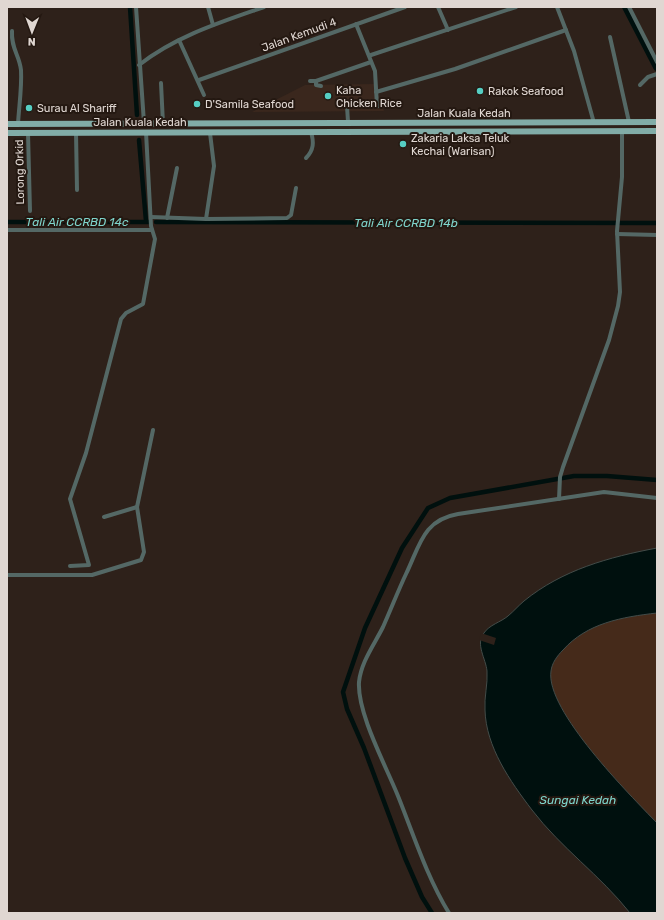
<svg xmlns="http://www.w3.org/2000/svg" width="664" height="920" font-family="Rubik,sans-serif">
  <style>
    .built { fill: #3a271d }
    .green { fill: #452a1a }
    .water { fill: #00100e; stroke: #434c49 }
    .pier { fill: #2e211a }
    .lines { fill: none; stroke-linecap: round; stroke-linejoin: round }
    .canal { stroke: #00100e; stroke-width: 4.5 }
    .river { stroke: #00100e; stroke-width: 8 }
    .street { stroke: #546865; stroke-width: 4 }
    .primary { stroke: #81aca7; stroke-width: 6 }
    .poi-dot { fill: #56cec3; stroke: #241811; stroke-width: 1.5 }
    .labels { text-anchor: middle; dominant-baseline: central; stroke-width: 4; stroke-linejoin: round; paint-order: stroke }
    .street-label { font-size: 11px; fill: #e0d7d2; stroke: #241811 }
    .poi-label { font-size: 11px; fill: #e0d7d2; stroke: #241811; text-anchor: start }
    .water-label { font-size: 12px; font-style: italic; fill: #7fd5cc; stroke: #241811 }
  </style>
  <rect width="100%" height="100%" fill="#2e211a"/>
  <path class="built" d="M 374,84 L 384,111 L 252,112 L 305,85 Z"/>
  <path class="green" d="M 657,613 L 657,823 C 630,795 545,710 551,671 C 552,663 557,656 563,650 C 587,623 622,617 657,613 Z"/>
  <path class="water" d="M 657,548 L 657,613 C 622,617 587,623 563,650 C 557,656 552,663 551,671 C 545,710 630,795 657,823 L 657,913 L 630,913 C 600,875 561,848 532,810 C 510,781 486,747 485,710 C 484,697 488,684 487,671 C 486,659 475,644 484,633 C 489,625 501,622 508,616 C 514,611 518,606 524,601 C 562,570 609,557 657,548 Z"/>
  <path class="pier" d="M 481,633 L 496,638 L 494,645 L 479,640 Z"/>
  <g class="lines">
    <g class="canal">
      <path d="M 130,7 L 137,115"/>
      <path d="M 139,140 L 146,221"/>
      <path d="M 7,222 L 149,222"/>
      <path d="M 156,222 L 657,223"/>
      <path d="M 432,913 L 422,897 L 405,858 L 364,748 L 347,709 L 343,692 L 365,628 L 402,548 L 428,508 L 450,498 L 574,476 L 607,476 L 657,480"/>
    </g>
    <path class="river" d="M 626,7 L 657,67"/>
    <g class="street">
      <path d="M 136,7 L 144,123"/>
      <path d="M 208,7 L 213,25"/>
      <path d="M 438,7 L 448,30"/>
      <path d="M 557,7 L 574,51 L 594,123"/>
      <path d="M 629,7 L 657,62"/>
      <path d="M 356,24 L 375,71 L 377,106"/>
      <path d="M 12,31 C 11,49 19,54 21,70 C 22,88 19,106 18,124"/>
      <path d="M 610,37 L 629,122"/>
      <path d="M 179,40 L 204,95"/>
      <path d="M 371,55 L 516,7"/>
      <path d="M 139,65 C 176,36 221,22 264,7"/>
      <path d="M 199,80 L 405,7"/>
      <path d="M 310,81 L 316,81 L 371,62"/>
      <path d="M 316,81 L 316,85 L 321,86"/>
      <path d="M 161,83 L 163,124"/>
      <path d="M 640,85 L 648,77 L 657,74"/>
      <path d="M 376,92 L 455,69 L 566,30"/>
      <path d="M 348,122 L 347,106 L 388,106"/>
      <path d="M 76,132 L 77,190"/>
      <path d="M 28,133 L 30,211"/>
      <path d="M 306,158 C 314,150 314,142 311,132"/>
      <path d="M 151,217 L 206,219 L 287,218 L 291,215 L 296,188"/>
      <path d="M 167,218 L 177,168"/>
      <path d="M 206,219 L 214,166 L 210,133"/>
      <path d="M 7,230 L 152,230"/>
      <path d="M 617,234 L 657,235"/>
      <path d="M 559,499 L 560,477 L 563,467 L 609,340 L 618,306 L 620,292 L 617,231 L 622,177 L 622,131"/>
      <path d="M 104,517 L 137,507"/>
      <path d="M 70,566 L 89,565 L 70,499 L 86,453 L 121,319 L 126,313 L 143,304 L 155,239 L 151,226 L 146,132"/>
      <path d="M 7,575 L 92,575 L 141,560 L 144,552 L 137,507 L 153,430"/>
      <path d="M 449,913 C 427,877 414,836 398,796 C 386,766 357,713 359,682 C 361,662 374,645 383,627 C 391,609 398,591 406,574 C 420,545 423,520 458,514 L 604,492 L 657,498"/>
    </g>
    <g class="primary">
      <path d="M 7,124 L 657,122"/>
      <path d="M 7,133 L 657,131"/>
    </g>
  </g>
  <g class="poi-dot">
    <circle cx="480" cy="91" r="4"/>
    <circle cx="328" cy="96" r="4"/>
    <circle cx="197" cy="104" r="4"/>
    <circle cx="29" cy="108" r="4"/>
    <circle cx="403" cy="144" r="4"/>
  </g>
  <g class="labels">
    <g class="street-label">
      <text transform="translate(299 35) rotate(-20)">Jalan Kemudi 4</text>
      <text x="464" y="113">Jalan Kuala Kedah</text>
      <text x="140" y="122">Jalan Kuala Kedah</text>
      <text transform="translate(20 172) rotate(-91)">Lorong Orkid</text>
    </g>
    <g class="poi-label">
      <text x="336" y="90">Kaha<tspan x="336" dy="13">Chicken Rice</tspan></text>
      <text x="488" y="91">Rakok Seafood</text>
      <text x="205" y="104">D'Samila Seafood</text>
      <text x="37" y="108">Surau Al Shariff</text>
      <text x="411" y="138">Zakaria Laksa Teluk<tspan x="411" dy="13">Kechai (Warisan)</tspan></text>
    </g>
    <g class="water-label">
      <text x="77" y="222">Tali Air CCRBD 14c</text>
      <text x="406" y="223">Tali Air CCRBD 14b</text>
      <text x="578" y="800">Sungai Kedah</text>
    </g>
  </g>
  <rect width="664" height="920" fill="none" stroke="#e0d7d2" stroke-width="16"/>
  <g transform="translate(32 32) rotate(181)" stroke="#241811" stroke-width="3" paint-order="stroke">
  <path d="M0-3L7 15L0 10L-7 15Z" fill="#e0d7d2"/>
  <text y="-6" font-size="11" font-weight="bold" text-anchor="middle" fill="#e0d7d2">N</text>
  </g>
</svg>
